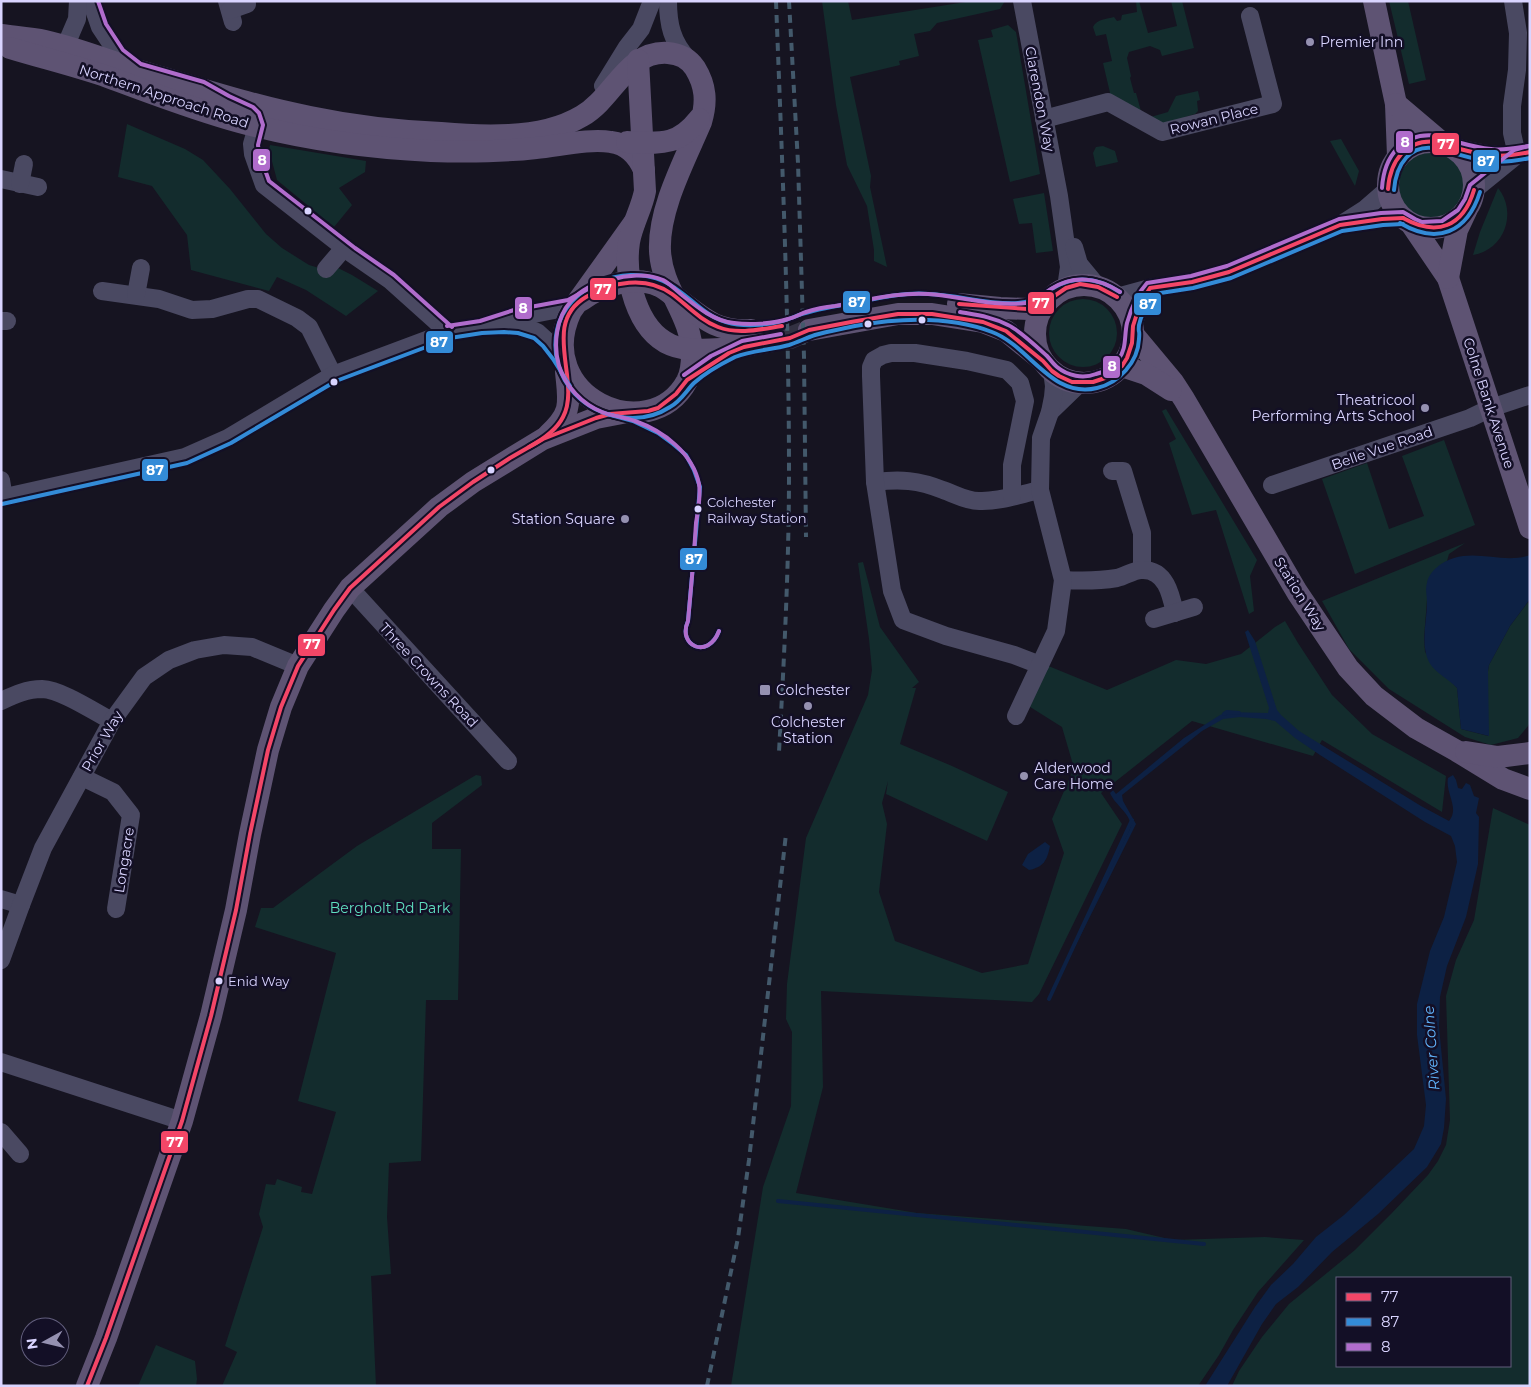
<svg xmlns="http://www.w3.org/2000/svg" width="1531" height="1387" font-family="Montserrat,sans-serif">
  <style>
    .green { fill: #132c2d; fill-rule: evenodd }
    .water { fill: #0d2144 }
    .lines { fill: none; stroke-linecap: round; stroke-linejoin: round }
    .stream { stroke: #0d2144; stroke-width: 4 }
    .major-tunnel { stroke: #333142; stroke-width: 22; stroke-dasharray: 22 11; stroke-linecap: butt }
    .minor { stroke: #4a4962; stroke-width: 18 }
    .major { stroke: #5e5373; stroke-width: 22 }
    .rail { stroke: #43596b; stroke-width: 4; stroke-dasharray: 8 6; stroke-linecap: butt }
    .bus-1-casing { stroke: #130f26; stroke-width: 8 }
    .bus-2-casing { stroke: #130f26; stroke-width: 8 }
    .bus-3-casing { stroke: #130f26; stroke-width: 8 }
    .bus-1 { stroke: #f34667; stroke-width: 4 }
    .bus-2 { stroke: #338bd7; stroke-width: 4 }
    .bus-3 { stroke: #b06ccc; stroke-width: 4 }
    .poi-dot { fill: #9591b1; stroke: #130f26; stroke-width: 2 }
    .bus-dot { fill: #d9d4ff; stroke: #130f26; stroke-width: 2 }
    .labels { text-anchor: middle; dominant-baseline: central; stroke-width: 5; stroke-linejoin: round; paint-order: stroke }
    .bus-label { font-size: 13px; fill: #d9d4ff; stroke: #130f26; text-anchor: start }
    .poi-label { font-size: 14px; fill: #d9d4ff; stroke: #130f26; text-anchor: start }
    .street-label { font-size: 14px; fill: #d9d4ff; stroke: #130f26 }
    .park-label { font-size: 14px; fill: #5fe0c0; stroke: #130f26 }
    .water-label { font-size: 15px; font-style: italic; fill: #62b6ff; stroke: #130f26 }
    .line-badge { stroke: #130f26; stroke-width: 2 }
    .badge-label { font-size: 14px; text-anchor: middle; font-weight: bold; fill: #fff }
  </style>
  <rect width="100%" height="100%" fill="#161421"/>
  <g class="green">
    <path d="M 822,1 L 848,1 L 852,20 L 972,1 L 1005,1 L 1000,9 L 937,23 L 930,31 L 914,34 L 919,56 L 899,61 L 900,65 L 850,77 L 871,176 L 870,187 L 887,267 L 874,261 L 874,250 L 867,206 L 847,165 L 836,105 Z"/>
    <path d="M 1136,1 L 1139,1 L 1148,33 L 1177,26 L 1171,1 L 1182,1 L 1194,48 L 1162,56 L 1160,50 L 1150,46 L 1129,52 L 1127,58 L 1131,76 L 1130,78 L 1134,93 L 1136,93 L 1142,115 L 1147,118 L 1168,112 L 1176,96 L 1198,91 L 1200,100 L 1197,101 L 1198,111 L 1195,114 L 1185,117 L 1186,121 L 1161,126 L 1114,100 L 1111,97 L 1103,63 L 1112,61 L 1106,34 L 1096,36 L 1093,27 C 1097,19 1107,19 1114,17 L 1117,21 L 1121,20 L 1122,15 L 1137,12 Z"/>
    <path d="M 1389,1 L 1408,1 L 1426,80 L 1409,84 Z"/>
    <path d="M 1008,25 L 1016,32 L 1040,174 L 1010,182 L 978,40 L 993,37 L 991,30 Z"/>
    <path d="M 127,124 L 185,149 L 203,160 L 230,189 L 266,234 L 282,248 L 309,265 L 319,268 L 338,268 L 352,275 L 378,291 L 346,316 L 306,290 L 277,277 L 269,291 L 191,270 L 187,235 L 152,186 L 118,177 Z"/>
    <path d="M 1341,139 L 1359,171 L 1355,186 L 1330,141 Z"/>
    <path d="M 270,145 L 366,161 L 365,172 L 339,188 L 352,205 L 334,227 L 277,180 L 269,150 Z"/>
    <path d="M 1103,146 L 1115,151 L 1118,162 L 1096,167 L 1093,153 L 1096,147 Z"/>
    <circle cx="1431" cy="184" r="34"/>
    <path d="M 1498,188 C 1518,213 1504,250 1473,255 L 1480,232 Z"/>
    <path d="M 1044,193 L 1053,251 L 1036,253 L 1032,223 L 1019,224 L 1013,199 Z"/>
    <circle cx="1083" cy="333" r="34"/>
    <path d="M 1166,409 L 1257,560 L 1250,576 L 1254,611 L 1249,614 L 1216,510 L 1192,515 L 1169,443 L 1176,439 L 1162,411 Z"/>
    <path d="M 1444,440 L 1475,525 L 1355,574 L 1322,479 L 1367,463 L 1389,529 L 1424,516 L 1402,456 Z"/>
    <path d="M 1465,543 L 1449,554 L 1447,561 L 1441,565 L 1427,583 L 1427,600 L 1424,638 L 1425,652 L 1457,688 L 1461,729 L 1488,736 L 1488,671 L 1489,665 L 1510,626 L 1528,602 L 1530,608 L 1530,722 L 1528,726 L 1518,738 L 1491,745 L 1465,737 L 1389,689 L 1349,649 L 1322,601 Z"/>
    <path d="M 863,562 L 880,627 L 919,682 L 912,688 L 916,688 L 900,744 L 952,766 L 1008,792 L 987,841 L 886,794 L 888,781 L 882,803 L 887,824 L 879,892 L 895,941 L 982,973 L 1028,964 L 1064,853 L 1052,819 L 1074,768 L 1062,727 L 1027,705 L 1046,665 L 1107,690 L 1176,660 L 1206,664 L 1241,654 L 1275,627 L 1285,621 L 1298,643 L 1332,695 L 1372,734 L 1446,776 L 1442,812 L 1322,740 L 1313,756 L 1192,721 L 1101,793 L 1122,824 L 1039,994 L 1032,1002 L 821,991 L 823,1087 L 796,1193 L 917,1213 L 1126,1229 L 1173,1240 L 1265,1237 L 1304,1240 L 1258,1292 L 1233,1330 L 1219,1355 L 1198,1386 L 731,1386 L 763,1187 L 791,1106 L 792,1032 L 786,1019 L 787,984 L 806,838 L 868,695 L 872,670 L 869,639 L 858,563 Z"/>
    <path d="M 476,775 L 481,776 L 482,785 L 432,823 L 432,849 L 461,849 L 458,1000 L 426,1000 L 421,1161 L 389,1163 L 387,1217 L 391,1274 L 371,1276 L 376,1386 L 222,1386 L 237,1352 L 225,1346 L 263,1227 L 259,1214 L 266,1184 L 275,1185 L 277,1179 L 302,1187 L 301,1192 L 312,1194 L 336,1112 L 298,1101 L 336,953 L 255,927 L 261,908 L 273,908 L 357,846 Z"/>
    <path d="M 1493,808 L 1530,825 L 1530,1386 L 1232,1386 L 1239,1371 L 1262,1337 L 1289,1304 L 1355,1250 L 1391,1214 L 1428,1175 L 1438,1161 L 1446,1145 L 1450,1120 L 1446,996 L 1456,960 L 1474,920 ZM 1337,1278 L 1510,1278 L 1510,1366 L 1337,1366 Z"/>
    <path d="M 156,1345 L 195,1361 L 197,1379 L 196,1386 L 138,1386 Z"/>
  </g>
  <g class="water">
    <path d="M 1530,555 L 1530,599 L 1510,626 L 1489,665 L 1488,671 L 1489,736 L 1461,729 L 1457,688 C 1449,679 1435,673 1429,662 C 1420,643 1427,622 1427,602 C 1427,596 1425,589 1427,583 C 1429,571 1443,561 1454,558 C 1479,550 1505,564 1530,555 Z"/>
    <path d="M 1248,630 L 1255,641 L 1277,710 L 1281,715 L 1299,731 L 1421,806 L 1449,821 C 1460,808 1445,793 1448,778 L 1453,775 L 1456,780 L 1458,788 L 1462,789 L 1466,783 L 1470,785 L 1474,796 L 1479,798 L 1476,813 L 1479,817 L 1478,864 L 1466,917 L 1447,966 L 1440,997 L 1439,1027 L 1446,1099 L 1444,1128 L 1441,1144 L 1427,1167 L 1378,1214 L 1332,1252 L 1298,1287 L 1276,1304 L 1262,1324 L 1227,1386 L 1205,1386 L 1255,1307 L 1271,1285 L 1293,1264 L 1316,1237 L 1344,1215 L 1414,1149 L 1424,1126 L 1426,1105 L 1417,1035 L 1417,1004 L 1430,951 L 1444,917 L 1457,862 L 1455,846 L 1451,836 L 1425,822 L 1320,755 L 1295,738 L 1275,721 L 1266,719 L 1240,717 L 1223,719 L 1202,731 L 1122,795 L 1123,801 L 1136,824 L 1049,999 L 1131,826 C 1130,813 1115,805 1110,793 L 1113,790 L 1116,794 L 1184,738 L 1220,715 L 1227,712 L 1268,713 L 1269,708 L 1245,632 Z"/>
    <path d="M 1045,842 L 1050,846 C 1047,860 1044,867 1029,870 L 1022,865 L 1028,854 Z"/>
  </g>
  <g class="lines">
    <g class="stream">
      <path d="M 1224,714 L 1227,712 L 1239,713"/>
      <path d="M 1049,999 L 1132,820"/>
      <path d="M 778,1201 L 1204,1244"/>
    </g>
    <path class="major-tunnel" d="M 751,345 L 790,338 L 809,330"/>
    <g class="minor">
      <path d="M 91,1 L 100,27 L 118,54 L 133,66"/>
      <path d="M 227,1 L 233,22"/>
      <path d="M 668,1 C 668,24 672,42 688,59"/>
      <path d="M 1022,1 L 1059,196 L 1069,267 L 1066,288"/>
      <path d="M 1513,1 L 1518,33 L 1517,70 L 1512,106 L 1512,133 L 1517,155"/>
      <path d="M 230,10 L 247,4"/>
      <path d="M 73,54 L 65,47 L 77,19 L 78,1"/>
      <path d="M 603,86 L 627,47 L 641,29 L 652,1"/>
      <path d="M 252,115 L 257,127 L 252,144 L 253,154 L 264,185 L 351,253 L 390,280 L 448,332"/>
      <path d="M 1044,119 L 1108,102 L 1162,132 L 1273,104 L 1250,16"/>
      <path d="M 1450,146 C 1479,153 1500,159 1530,152"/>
      <path d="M 1,179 L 38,187"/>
      <path d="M 20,184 L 24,164"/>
      <path d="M 1474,190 L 1517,155"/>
      <path d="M 1348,224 L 1382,219 L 1403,218"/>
      <path d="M 1074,247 L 1079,264 L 1098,287"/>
      <path d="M 326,269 L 344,248"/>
      <path d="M 102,291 L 159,299 L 192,310 L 212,309 L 248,299 L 258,299 L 297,318 L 309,327 L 333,375"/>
      <path d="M 136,295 L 141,268"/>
      <path d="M 1117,297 L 1150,288 L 1192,282 L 1229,272 L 1340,225 L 1365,209 L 1388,189"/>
      <path d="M 1,321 L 7,321"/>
      <path d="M 501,321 C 527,313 555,313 579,302"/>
      <path d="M 1133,326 L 1140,304 L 1150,288"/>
      <path d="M 1050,412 L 1080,383"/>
      <path d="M 1112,471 L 1123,471 L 1142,533 L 1142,569"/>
      <path d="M 1,480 L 4,498"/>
      <path d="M 875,482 C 900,479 918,480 943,490 C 955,494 966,501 979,501 C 999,502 1021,494 1040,490"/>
      <path d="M 1272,485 L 1470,418 L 1491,408 L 1530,395"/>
      <path d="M 1012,496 L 1012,465 L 1025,401 L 1020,383 L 1007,370 L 967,361 L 915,353 L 891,353 L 883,355 L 874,360 L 871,367 L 871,376 L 875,482 L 892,591 L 903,620 L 946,636 L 1014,655 L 1040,665"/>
      <path d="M 1,498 L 185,457 L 228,438 L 333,375 L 448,332 L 481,327 L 504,326 L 527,328 L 537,332 L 548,342 L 565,367"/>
      <path d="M 1063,580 C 1082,581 1099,581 1117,578 C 1126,576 1135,569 1143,570 C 1166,570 1171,595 1175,613"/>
      <path d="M 350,588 L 508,761"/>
      <path d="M 1154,619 L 1194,607"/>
      <path d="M 1,701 C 14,695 27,689 42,689 C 62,690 93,711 112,721"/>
      <path d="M 1016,716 L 1056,631 L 1063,580 L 1040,490 L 1041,438 L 1050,412 L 1053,397 L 1054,386 L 1052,371"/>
      <path d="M 82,777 L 113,792 L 131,815 L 116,909"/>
      <path d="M 1,899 L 21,905"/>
      <path d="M 1,960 L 21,905 L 43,848 L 112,721 L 144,677 L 169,660 L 195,650 L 224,645 L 252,647 L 298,666"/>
      <path d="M 1,1062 L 182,1121"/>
      <path d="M 1,1132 L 20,1154"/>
    </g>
    <g class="major">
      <path d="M 1374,1 L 1396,104 L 1398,156"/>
      <path d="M 1,35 C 16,37 31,38 45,41 C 77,48 109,61 140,71 C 196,87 253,106 310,117 C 353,126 397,131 441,133 C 463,135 486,136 509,135 C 534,134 560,129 582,116 C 614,98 627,50 668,53 C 680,54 688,58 695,68 C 706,86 707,102 701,122 C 685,160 658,209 660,251 C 662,291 692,314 692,355 C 692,364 691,373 687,381 C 649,450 531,396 571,311 L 634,223"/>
      <path d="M 10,48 C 43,58 76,66 108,77 C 152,93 195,110 240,122 C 302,139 367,148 431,151 C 466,152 501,152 536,148 C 558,146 590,138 611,142 C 628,144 638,156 644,170"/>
      <path d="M 638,60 L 645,191 C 642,208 632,224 629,242 C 624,276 636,330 671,345 C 689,353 731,349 751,345"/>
      <path d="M 1396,104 L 1442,143"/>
      <circle cx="1431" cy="185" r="43"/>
      <path d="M 627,142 C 659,143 677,147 699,119"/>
      <path d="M 1412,225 L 1448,278 L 1530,528"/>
      <path d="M 1448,278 L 1457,230 L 1466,211"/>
      <circle cx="1084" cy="334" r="49"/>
      <path d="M 582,300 C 602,285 635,275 659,286 C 666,289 672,295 678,299 C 704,319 717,332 751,330"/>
      <path d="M 958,304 L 1000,308 L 1028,309 L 1050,299"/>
      <path d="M 809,330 L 898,314 L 932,314 L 983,322 L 1006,331 L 1043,361"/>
      <path d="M 1133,334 L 1173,382 L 1184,399 L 1297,592 L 1348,668 L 1374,696 L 1416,728 L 1457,751 L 1503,779 L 1530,789"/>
      <path d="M 1122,366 L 1146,374 L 1171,390"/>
      <path d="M 548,435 C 573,412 569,403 566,372"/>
      <path d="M 1466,752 L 1498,757 L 1530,753"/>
      <path d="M 87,1386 L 106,1338 L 182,1121 L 211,1016 L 236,910 L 250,834 L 268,750 L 281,707 L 298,666 L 334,610 L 350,588 L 439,507 L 473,482 L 543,439 L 596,418 L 622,413"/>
    </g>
    <g class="rail">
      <path d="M 776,1 C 782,158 789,316 789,473 C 789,566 784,659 779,752"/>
      <path d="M 789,1 L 798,163 L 804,357 L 806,537"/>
      <path d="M 707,1386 L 738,1238 L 749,1160 L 786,834"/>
    </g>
    <defs>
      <g id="bus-1">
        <path d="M 1388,189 C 1390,161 1406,138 1438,142 C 1444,143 1450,146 1456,148 C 1466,151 1477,153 1487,155 C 1501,157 1516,155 1530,152"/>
        <path d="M 1403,218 C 1437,237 1463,227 1474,190"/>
        <path d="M 959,304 L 1028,309 L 1050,299 L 1066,288 L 1080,284 L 1098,287 L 1117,297"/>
        <path d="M 529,447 C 542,440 556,431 563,417 C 582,381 540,324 586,297 C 612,282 646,275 672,294 C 687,305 700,320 718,327 C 738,335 762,329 782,326"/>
        <path d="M 87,1386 L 106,1338 L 182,1121 L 211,1016 L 236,910 L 250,834 L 268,750 L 281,707 L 298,666 L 334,610 L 350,588 L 439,507 L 473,482 L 510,458 L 543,439 L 596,418 L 610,414 L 648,411 L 658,408 L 676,394 L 687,380 L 729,353 L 744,347 L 790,338 L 809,330 L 851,322 L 898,314 L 932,314 L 983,322 L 1006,331 L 1043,361 L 1052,371 L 1059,376 L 1072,382 L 1093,382 L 1108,377 L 1122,366 L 1127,358 L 1132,343 L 1133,326 L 1140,304 L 1150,288 L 1192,282 L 1229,272 L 1340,225 L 1382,219 L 1403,218"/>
      </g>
      <g id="bus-2">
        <path d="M 1394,190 C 1396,165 1410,142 1439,149 C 1455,153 1470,159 1487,161 C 1501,163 1516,161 1530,158"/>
        <path d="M 1400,223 C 1437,245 1467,233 1480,192"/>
        <path d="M 1120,292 C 1100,279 1078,274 1055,287 C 1043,294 1033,302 1018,303 C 988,305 959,295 929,294 C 904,292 879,298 854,303 C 833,307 813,309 794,317 C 775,325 746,328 726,322 C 701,315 686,291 663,281 C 623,263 566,287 557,330 C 552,353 559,377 575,394 C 599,419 641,426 670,407 C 681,401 686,391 694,383 C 706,372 721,364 735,357 C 753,350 771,350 789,345 C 798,342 806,338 815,335 C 828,331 842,329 855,326 C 899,318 949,316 992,332 C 1030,346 1051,399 1097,388 C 1119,383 1138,362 1139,339 C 1140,327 1138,336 1139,325 C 1141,314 1148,303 1154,294 L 1193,288 L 1231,278 L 1342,231 L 1383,225 L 1403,224"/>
        <path d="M 607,414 L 633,421 L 658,433 L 673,444 L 686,455 L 694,470 L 700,487 L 688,621 C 677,646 708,660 719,631"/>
        <path d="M 2,504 L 187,463 L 231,443 L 336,381 L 450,338 L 482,333 L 504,332 L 518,333 L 534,338 L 543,346 L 553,359 L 570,386"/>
      </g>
      <g id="bus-3">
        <path d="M 98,1 L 106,24 L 123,50 L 141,64 L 204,82 L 229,96 L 253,107 L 259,113 L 263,125 L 258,145 L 259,153 L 269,181 L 355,248 L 394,275 L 452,327"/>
        <path d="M 1382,188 C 1384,156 1403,131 1438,136 C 1445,137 1451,140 1457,142 C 1468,145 1479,148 1491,149 C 1503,151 1516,148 1529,146"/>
        <path d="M 960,312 C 977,315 993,317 1008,325 C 1019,330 1037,347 1047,356 C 1050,359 1053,364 1057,367 C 1068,376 1083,379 1096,374 C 1105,372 1113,367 1118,360 C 1127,349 1124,336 1127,323 C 1131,309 1137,294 1147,283 L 1191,276 L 1227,266 L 1339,219 L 1381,213 L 1403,212 L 1415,219 L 1422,222 L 1442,221 L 1458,210 L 1465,199 L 1470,185 L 1514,150 L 1529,146"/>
        <path d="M 447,326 L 480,321 L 514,310 L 568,300 L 597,284"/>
        <path d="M 684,375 L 711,356 L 742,341 L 781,334"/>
        <path d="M 719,631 C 708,660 677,646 688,621 C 691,589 694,556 696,523 C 698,511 701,496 699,484 C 693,453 663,431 635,421 C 624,417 612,416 602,412 C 582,404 566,387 559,366 C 553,345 556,318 571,301 C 581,290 595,283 610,280 C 626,275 647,273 663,280 C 670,284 676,290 682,295 C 697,307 714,321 734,323 C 749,325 773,324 788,319 C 794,318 800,314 806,312 C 815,309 825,307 835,306 C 865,301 896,292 928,294 C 960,296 993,307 1026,303 C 1036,302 1043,294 1051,289 C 1074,274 1099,278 1120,292"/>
      </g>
    </defs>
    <use href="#bus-1" class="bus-1-casing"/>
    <use href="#bus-2" class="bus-2-casing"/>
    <use href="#bus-3" class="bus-3-casing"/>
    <use href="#bus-1" class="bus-1"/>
    <use href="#bus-2" class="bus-2"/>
    <use href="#bus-3" class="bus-3"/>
  </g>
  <g class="poi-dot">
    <circle cx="1310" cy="42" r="5"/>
    <circle cx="1425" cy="408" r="5"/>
    <circle cx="625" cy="519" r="5"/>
    <rect x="759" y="684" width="12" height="12" rx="2.5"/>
    <circle cx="808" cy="706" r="5"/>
    <circle cx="1024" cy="776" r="5"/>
  </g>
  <g class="bus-dot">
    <circle cx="308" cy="211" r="4.5"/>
    <circle cx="922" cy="320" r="4.5"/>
    <circle cx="868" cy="324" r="4.5"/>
    <circle cx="334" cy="382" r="4.5"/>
    <circle cx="491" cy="470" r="4.5"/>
    <circle cx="698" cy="509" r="4.5"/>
    <circle cx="219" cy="981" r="4.5"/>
  </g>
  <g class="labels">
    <g class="bus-label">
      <text x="707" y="502">Colchester<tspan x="707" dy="16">Railway Station</tspan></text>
      <text x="228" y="981">Enid Way</text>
    </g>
    <g class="poi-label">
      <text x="1320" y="42">Premier Inn</text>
      <text x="1415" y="400" text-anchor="end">Theatricool<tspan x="1415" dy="16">Performing Arts School</tspan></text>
      <text x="615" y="519" text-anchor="end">Station Square</text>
      <text x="776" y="690">Colchester</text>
      <text x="808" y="722" text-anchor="middle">Colchester<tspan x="808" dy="16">Station</tspan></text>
      <text x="1034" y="768">Alderwood<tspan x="1034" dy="16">Care Home</tspan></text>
    </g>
    <g class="street-label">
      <text transform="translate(164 96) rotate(18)">Northern Approach Road</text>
      <text transform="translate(1040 99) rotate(79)">Clarendon Way</text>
      <text transform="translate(1214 119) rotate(-14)">Rowan Place</text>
      <text transform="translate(1489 403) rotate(72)">Colne Bank Avenue</text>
      <text transform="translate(1382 448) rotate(-19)">Belle Vue Road</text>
      <text transform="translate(1300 594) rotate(58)">Station Way</text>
      <text transform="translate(429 675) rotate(47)">Three Crowns Road</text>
      <text transform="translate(102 741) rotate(-60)">Prior Way</text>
      <text transform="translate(124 860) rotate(-81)">Longacre</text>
    </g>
    <g class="park-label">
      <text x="390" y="908">Bergholt Rd Park</text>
    </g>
    <g class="water-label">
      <text transform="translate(1431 1048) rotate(-94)">River Colne</text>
    </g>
  </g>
  <g class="line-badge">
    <rect x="1395" y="130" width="19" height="24" rx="5" fill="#b06ccc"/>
    <rect x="1431" y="132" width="29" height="24" rx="5" fill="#f34667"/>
    <rect x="252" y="148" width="19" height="24" rx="5" fill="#b06ccc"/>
    <rect x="1472" y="149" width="28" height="24" rx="5" fill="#338bd7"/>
    <rect x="589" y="277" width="28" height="24" rx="5" fill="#f34667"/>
    <rect x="842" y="290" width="29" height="24" rx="5" fill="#338bd7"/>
    <rect x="1027" y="291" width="28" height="24" rx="5" fill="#f34667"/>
    <rect x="1133" y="292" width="29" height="24" rx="5" fill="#338bd7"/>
    <rect x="514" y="296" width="19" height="24" rx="5" fill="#b06ccc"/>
    <rect x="425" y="330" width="29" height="24" rx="5" fill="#338bd7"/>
    <rect x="1102" y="355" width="19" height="24" rx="5" fill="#b06ccc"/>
    <rect x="141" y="458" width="28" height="24" rx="5" fill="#338bd7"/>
    <rect x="679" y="547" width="29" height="24" rx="5" fill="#338bd7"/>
    <rect x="297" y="633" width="29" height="24" rx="5" fill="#f34667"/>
    <rect x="160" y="1130" width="29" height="24" rx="5" fill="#f34667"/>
  </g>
  <g class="badge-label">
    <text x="1405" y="147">8</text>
    <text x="1446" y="149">77</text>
    <text x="262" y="165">8</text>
    <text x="1486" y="166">87</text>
    <text x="603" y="294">77</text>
    <text x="857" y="307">87</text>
    <text x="1041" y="308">77</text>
    <text x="1148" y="309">87</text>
    <text x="523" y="313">8</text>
    <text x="439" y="347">87</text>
    <text x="1112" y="371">8</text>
    <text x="155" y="475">87</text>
    <text x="694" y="564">87</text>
    <text x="312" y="649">77</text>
    <text x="175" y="1147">77</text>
  </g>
  <rect width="1531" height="1387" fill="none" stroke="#d9d4ff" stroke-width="5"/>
  <rect x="1336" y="1277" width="175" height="90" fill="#130f26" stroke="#625e7d"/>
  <rect x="1346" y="1293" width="25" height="8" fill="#f34667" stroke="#625e7d"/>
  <text x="1381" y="1302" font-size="15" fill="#d9d4ff">77</text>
  <rect x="1346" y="1318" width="25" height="8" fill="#338bd7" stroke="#625e7d"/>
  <text x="1381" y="1327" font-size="15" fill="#d9d4ff">87</text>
  <rect x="1346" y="1343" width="25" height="8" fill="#b06ccc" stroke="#625e7d"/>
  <text x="1381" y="1352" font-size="15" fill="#d9d4ff">8</text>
  <g transform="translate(45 1342) rotate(262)"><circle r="24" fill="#130f26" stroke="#625e7d"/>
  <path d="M0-4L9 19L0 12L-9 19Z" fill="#9591b1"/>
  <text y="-8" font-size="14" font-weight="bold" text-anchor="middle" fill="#d9d4ff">N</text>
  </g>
</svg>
